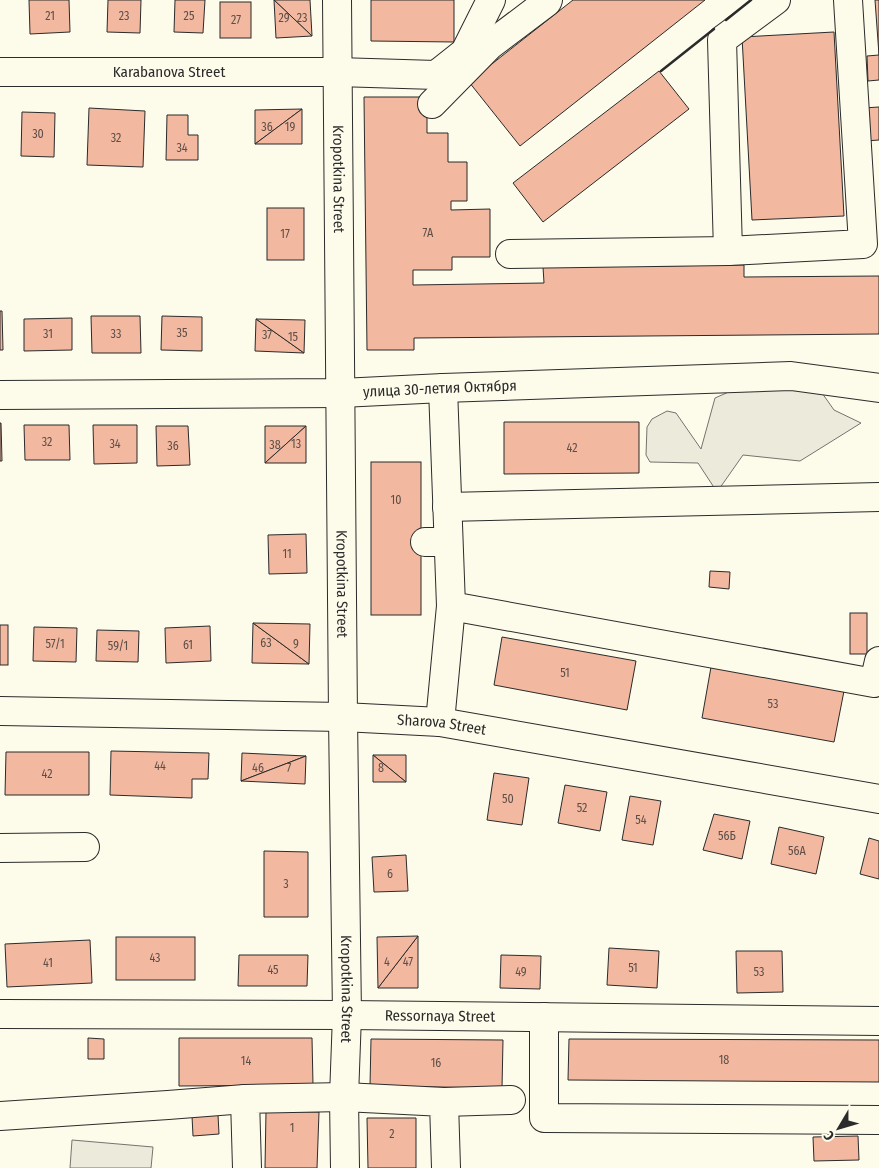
<svg xmlns="http://www.w3.org/2000/svg" width="879" height="1168" font-family="'Fira Sans Condensed',sans-serif">
  <style>
    .green { fill: #ecebdb; stroke: #74746e }
    .building { fill: #f2b8a0; stroke: #2b2b2b }
    .lines { fill: none; stroke-linecap: round; stroke-linejoin: round }
    .minor-casing { stroke: #2b2b2b; stroke-width: 30 }
    .minor { stroke: #fdfbea; stroke-width: 28 }
    .wall { stroke: #2b2b2b; stroke-width: 2.5 }
    .labels { text-anchor: middle; dominant-baseline: central; stroke-width: 4; stroke-linejoin: round; paint-order: stroke }
    .number-label { font-size: 12px; fill: #5d4e48 }
    .street-label { font-size: 15px; fill: #2b2b2b; stroke: #fdfbea }
  </style>
  <rect width="100%" height="100%" fill="#fdfbea"/>
  <g class="green">
    <path d="M 815,383 L 834,410 L 861,423 L 800,461 L 743,455 L 717,492 L 698,463 L 650,462 L 646,455 L 647,427 L 652,419 L 667,411 L 676,413 L 701,449 L 715,398 L 740,387 Z"/>
    <path d="M 72,1140 L 153,1147 L 151,1168 L 70,1168 Z"/>
  </g>
  <g class="building">
    <path d="M 29,0 L 69,0 L 70,32 L 30,34 Z"/>
    <path d="M 108,0 L 141,0 L 140,33 L 107,32 Z"/>
    <path d="M 175,0 L 205,0 L 203,33 L 174,32 Z"/>
    <path d="M 274,0 L 310,0 L 312,36 Z"/>
    <path d="M 274,0 L 312,36 L 276,38 Z"/>
    <path d="M 371,0 L 454,0 L 454,42 L 371,41 Z"/>
    <path d="M 573,0 L 705,0 L 520,146 L 469,82 Z"/>
    <path d="M 875,0 L 879,0 L 879,80 L 868,81 L 867,56 L 879,55 Z"/>
    <rect x="220" y="2" width="31" height="36"/>
    <path d="M 834,32 L 844,216 L 752,220 L 742,37 Z"/>
    <path d="M 659,71 L 689,109 L 543,222 L 513,183 Z"/>
    <path d="M 364,97 L 427,97 L 427,133 L 448,133 L 448,162 L 467,162 L 467,201 L 451,201 L 451,210 L 490,209 L 490,257 L 452,257 L 452,270 L 413,270 L 413,285 L 544,283 L 543,267 L 744,265 L 744,277 L 879,276 L 879,334 L 414,338 L 414,350 L 367,350 Z"/>
    <path d="M 879,107 L 879,140 L 865,141 L 863,108 Z"/>
    <path d="M 89,108 L 145,111 L 143,167 L 87,165 Z"/>
    <path d="M 302,109 L 255,144 L 255,110 Z"/>
    <path d="M 302,109 L 302,144 L 255,144 Z"/>
    <path d="M 22,112 L 55,113 L 54,157 L 21,156 Z"/>
    <path d="M 167,115 L 188,115 L 188,135 L 198,135 L 198,160 L 166,160 Z"/>
    <rect x="267" y="208" width="37" height="52"/>
    <path d="M 0,311 L 2,311 L 3,350 L 0,350 Z"/>
    <path d="M 91,316 L 140,316 L 141,353 L 92,353 Z"/>
    <path d="M 162,316 L 202,317 L 202,351 L 161,350 Z"/>
    <path d="M 72,318 L 72,350 L 24,351 L 24,319 Z"/>
    <path d="M 256,319 L 304,353 L 255,351 Z"/>
    <path d="M 256,319 L 305,320 L 304,353 Z"/>
    <path d="M 504,422 L 639,422 L 639,473 L 504,474 Z"/>
    <path d="M 0,423 L 1,423 L 2,461 L 0,461 Z"/>
    <path d="M 24,425 L 69,425 L 70,460 L 25,460 Z"/>
    <path d="M 93,425 L 137,425 L 137,463 L 94,464 Z"/>
    <path d="M 156,426 L 188,426 L 190,465 L 157,466 Z"/>
    <path d="M 265,426 L 306,426 L 265,463 Z"/>
    <path d="M 306,426 L 306,463 L 265,463 Z"/>
    <rect x="371" y="462" width="50" height="153"/>
    <path d="M 306,534 L 307,573 L 269,574 L 268,535 Z"/>
    <path d="M 710,571 L 730,572 L 729,589 L 709,587 Z"/>
    <rect x="850" y="613" width="17" height="41"/>
    <path d="M 253,623 L 309,664 L 252,663 Z"/>
    <path d="M 253,623 L 310,624 L 309,664 Z"/>
    <rect x="0" y="625" width="8" height="40"/>
    <path d="M 210,626 L 211,661 L 166,663 L 165,628 Z"/>
    <path d="M 34,627 L 77,628 L 76,662 L 33,661 Z"/>
    <path d="M 97,630 L 139,631 L 138,662 L 96,661 Z"/>
    <path d="M 502,637 L 636,661 L 627,710 L 494,685 Z"/>
    <path d="M 711,667 L 844,691 L 834,742 L 702,718 Z"/>
    <path d="M 111,751 L 209,753 L 208,779 L 192,779 L 192,798 L 110,795 Z"/>
    <path d="M 6,752 L 89,752 L 89,795 L 5,795 Z"/>
    <path d="M 242,753 L 306,756 L 241,781 Z"/>
    <path d="M 373,755 L 406,755 L 406,782 Z"/>
    <path d="M 373,755 L 406,782 L 373,782 Z"/>
    <path d="M 306,756 L 305,784 L 241,781 Z"/>
    <path d="M 494,773 L 529,778 L 522,825 L 487,820 Z"/>
    <path d="M 565,785 L 607,792 L 600,831 L 558,823 Z"/>
    <path d="M 630,796 L 661,801 L 653,845 L 622,840 Z"/>
    <path d="M 714,814 L 750,821 L 742,859 L 703,850 Z"/>
    <path d="M 779,827 L 824,837 L 816,874 L 771,864 Z"/>
    <path d="M 869,838 L 879,841 L 879,879 L 860,874 Z"/>
    <path d="M 264,851 L 308,852 L 308,917 L 264,917 Z"/>
    <path d="M 406,855 L 408,891 L 374,892 L 372,857 Z"/>
    <path d="M 418,936 L 418,988 L 378,988 Z"/>
    <path d="M 418,936 L 378,988 L 377,937 Z"/>
    <rect x="116" y="937" width="79" height="43"/>
    <path d="M 90,940 L 92,983 L 7,987 L 5,944 Z"/>
    <path d="M 609,948 L 659,951 L 657,988 L 607,985 Z"/>
    <path d="M 736,951 L 782,951 L 783,992 L 737,993 Z"/>
    <path d="M 239,955 L 308,955 L 307,986 L 238,986 Z"/>
    <path d="M 501,955 L 541,956 L 540,989 L 500,988 Z"/>
    <path d="M 88,1038 L 104,1039 L 104,1059 L 88,1059 Z"/>
    <path d="M 179,1038 L 312,1038 L 313,1085 L 179,1086 Z"/>
    <path d="M 371,1039 L 503,1040 L 502,1088 L 370,1086 Z"/>
    <path d="M 569,1039 L 879,1040 L 879,1082 L 568,1080 Z"/>
    <path d="M 266,1111 L 319,1112 L 317,1168 L 265,1168 Z"/>
    <path d="M 218,1115 L 219,1134 L 193,1136 L 192,1116 Z"/>
    <path d="M 367,1118 L 416,1118 L 416,1168 L 368,1168 Z"/>
    <path d="M 858,1136 L 859,1160 L 814,1161 L 813,1137 Z"/>
  </g>
  <g class="lines">
    <defs>
      <g id="minor">
        <path id="s1" d="M 337,0 L 343,717 L 347,1015 L 344,1097 L 345,1168"/>
        <path id="s2" d="M 0,72 L 337,72 L 436,75 L 465,52 L 491,0"/>
        <path d="M 432,104 L 490,45 L 547,2 L 548,0"/>
        <path d="M 728,251 L 863,244 L 848,0"/>
        <path d="M 510,254 L 728,251 L 722,40 L 776,0"/>
        <path id="s3" d="M 0,395 L 341,393 L 443,388 L 791,376 L 879,388"/>
        <path d="M 447,507 L 879,497"/>
        <path d="M 425,542 L 448,542"/>
        <path d="M 451,606 L 874,683 L 879,661"/>
        <path id="s4" d="M 0,711 L 343,717 L 440,722 L 879,799"/>
        <path d="M 440,722 L 451,606 L 443,388"/>
        <path d="M 0,848 L 85,847"/>
        <path id="s5" d="M 0,1014 L 347,1015 L 879,1021"/>
        <path d="M 544,1017 L 544,1118 L 879,1120"/>
        <path d="M 444,1102 L 511,1100"/>
        <path d="M 0,1116 L 168,1105 L 245,1099"/>
        <path d="M 247,1168 L 245,1099 L 344,1097 L 444,1102 L 446,1168"/>
      </g>
    </defs>
    <use href="#minor" class="minor-casing"/>
    <use href="#minor" class="minor"/>
    <g class="wall">
      <path d="M 726,20 L 751,0"/>
      <path d="M 661,71 L 714,29"/>
    </g>
  </g>
  <g class="labels">
    <g class="number-label">
      <text x="50" y="16">21</text>
      <text x="124" y="16">23</text>
      <text x="189" y="16">25</text>
      <text x="284" y="18">29</text>
      <text x="302" y="18">23</text>
      <text x="236" y="20">27</text>
      <text x="267" y="127">36</text>
      <text x="290" y="127">19</text>
      <text x="38" y="134">30</text>
      <text x="116" y="138">32</text>
      <text x="182" y="148">34</text>
      <text x="428" y="233">7А</text>
      <text x="285" y="234">17</text>
      <text x="182" y="333">35</text>
      <text x="48" y="334">31</text>
      <text x="116" y="334">33</text>
      <text x="267" y="335">37</text>
      <text x="293" y="337">15</text>
      <text x="47" y="442">32</text>
      <text x="115" y="444">34</text>
      <text x="296" y="444">13</text>
      <text x="275" y="445">38</text>
      <text x="173" y="446">36</text>
      <text x="572" y="448">42</text>
      <text x="396" y="500">10</text>
      <text x="287" y="554">11</text>
      <text x="266" y="643">63</text>
      <text x="55" y="644">57/1</text>
      <text x="296" y="644">9</text>
      <text x="188" y="645">61</text>
      <text x="118" y="646">59/1</text>
      <text x="565" y="673">51</text>
      <text x="773" y="704">53</text>
      <text x="160" y="766">44</text>
      <text x="258" y="768">46</text>
      <text x="289" y="768">7</text>
      <text x="381" y="768">8</text>
      <text x="47" y="774">42</text>
      <text x="508" y="799">50</text>
      <text x="582" y="808">52</text>
      <text x="641" y="820">54</text>
      <text x="727" y="836">56Б</text>
      <text x="797" y="851">56А</text>
      <text x="390" y="874">6</text>
      <text x="286" y="884">3</text>
      <text x="155" y="958">43</text>
      <text x="387" y="962">4</text>
      <text x="408" y="962">47</text>
      <text x="48" y="963">41</text>
      <text x="633" y="968">51</text>
      <text x="273" y="970">45</text>
      <text x="521" y="972">49</text>
      <text x="759" y="972">53</text>
      <text x="724" y="1060">18</text>
      <text x="246" y="1061">14</text>
      <text x="436" y="1063">16</text>
      <text x="292" y="1128">1</text>
      <text x="392" y="1134">2</text>
    </g>
    <g class="street-label">
      <text stroke="none"><textPath href="#s2" startOffset="169">Karabanova Street</textPath></text>
      <text stroke="none"><textPath href="#s1" startOffset="179">Kropotkina Street</textPath></text>
      <text stroke="none"><textPath href="#s3" startOffset="440">улица 30-летия Октября</textPath></text>
      <text stroke="none"><textPath href="#s1" startOffset="584">Kropotkina Street</textPath></text>
      <text stroke="none"><textPath href="#s4" startOffset="442">Sharova Street</textPath></text>
      <text stroke="none"><textPath href="#s1" startOffset="989">Kropotkina Street</textPath></text>
      <text stroke="none"><textPath href="#s5" startOffset="440">Ressornaya Street</textPath></text>
    </g>
  </g>
  <g transform="translate(839 1128) rotate(232)" stroke="#fdfbea" stroke-width="4" paint-order="stroke">
  <path d="M0-4L9 19L0 12L-9 19Z" fill="#2b2b2b"/>
  <text y="-8" font-size="14" font-weight="bold" text-anchor="middle" fill="#2b2b2b">С</text>
  </g>
</svg>
